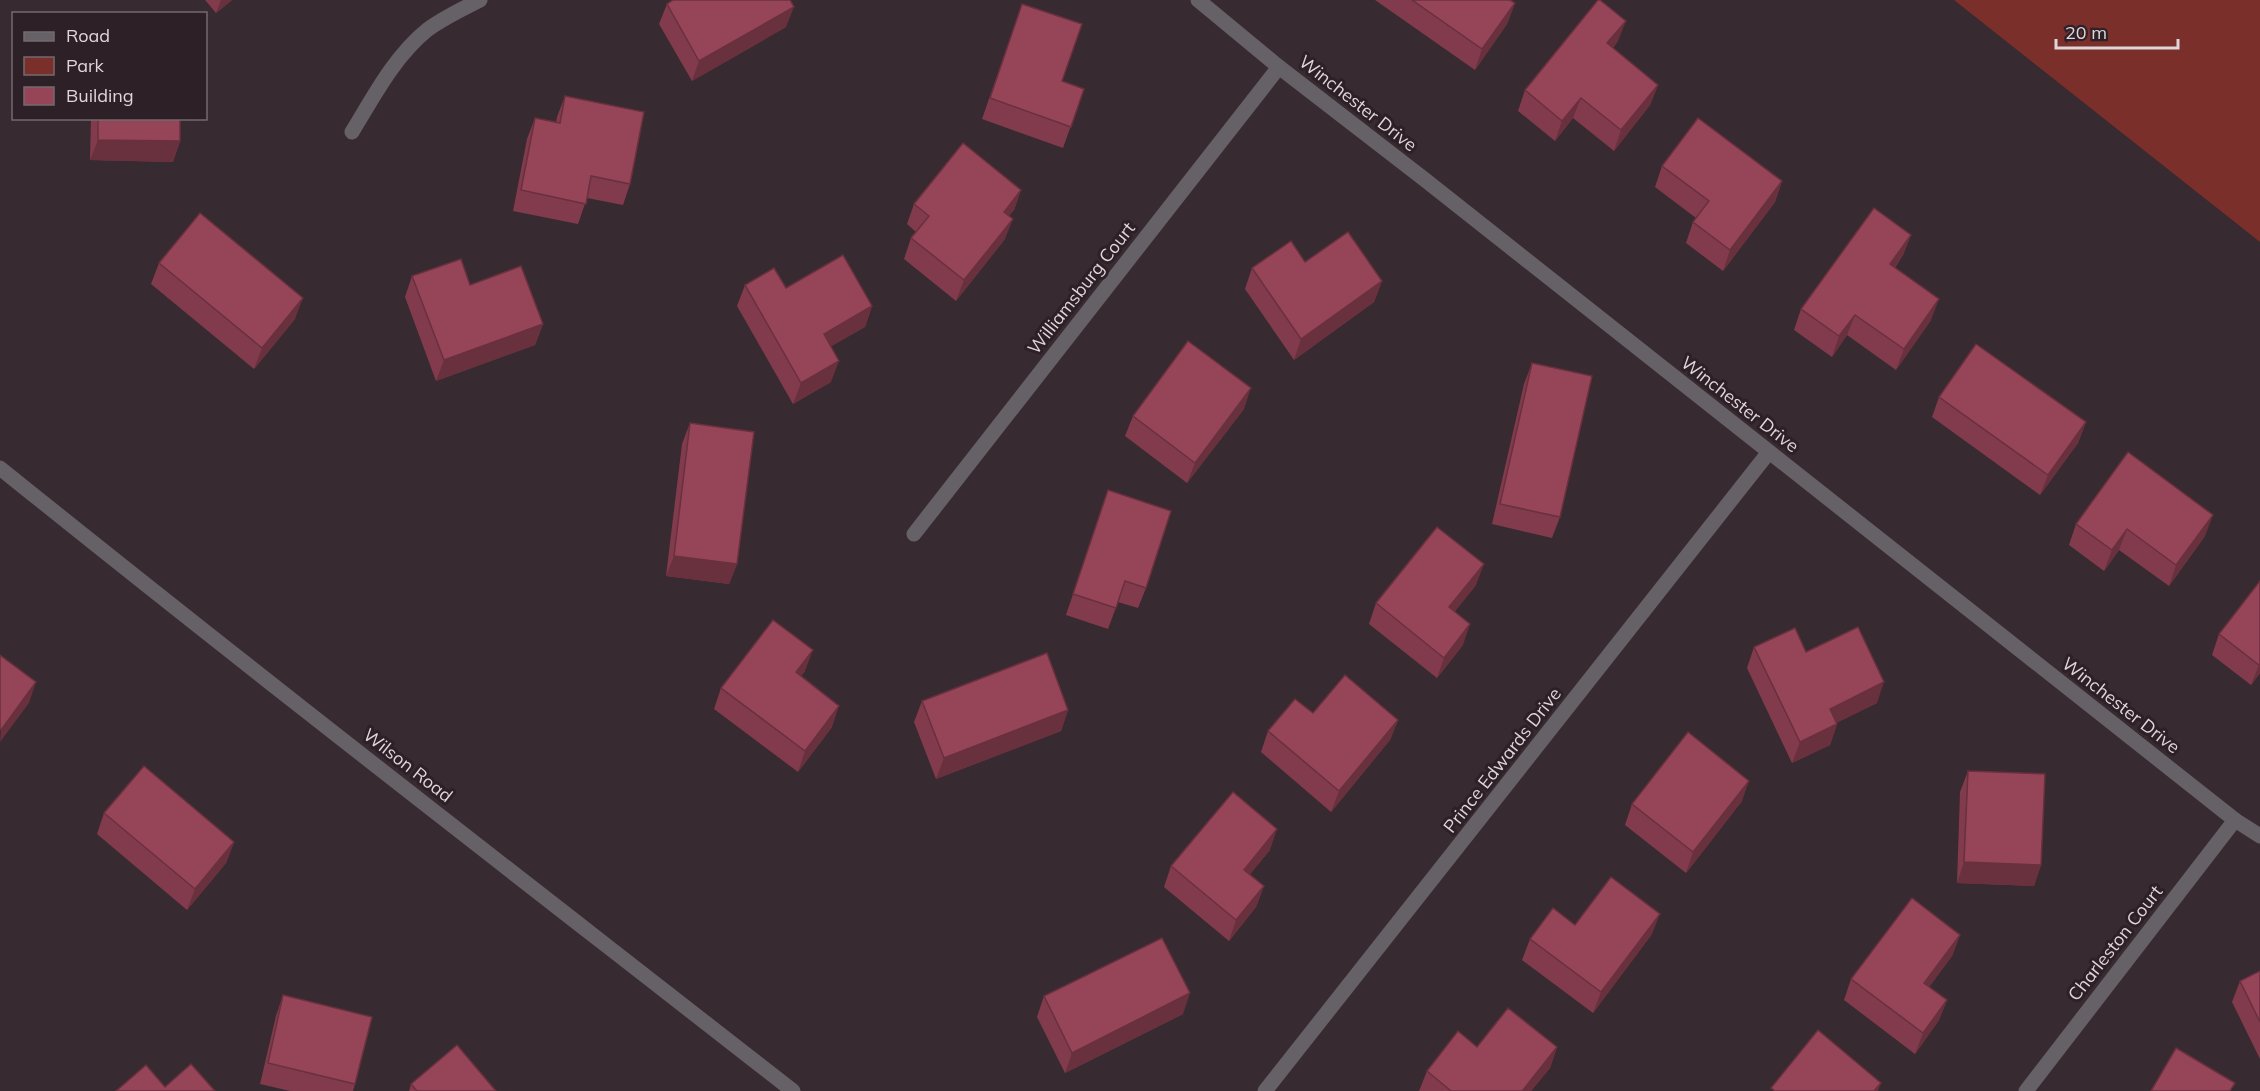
<svg xmlns="http://www.w3.org/2000/svg" width="2260" height="1091" font-family="Mulish,sans-serif">
  <style>
    .green { fill: #7b2f2a }
    .lines { fill: none; stroke-linecap: round; stroke-linejoin: round }
    .minor { stroke: #666166; stroke-width: 15 }
    .tertiary { stroke: #666166; stroke-width: 15 }
    .wall { fill: #813b4d }
    .shaded-wall { fill: #69303e }
    .building { fill: #964559; stroke: #69303e; stroke-width: 1.5 }
    .labels { text-anchor: middle; dominant-baseline: central; stroke-width: 6; stroke-linejoin: round; paint-order: stroke }
    .street-label { font-size: 18px; fill: #dfd6da; stroke: #2d2027 }
  </style>
  <rect width="100%" height="100%" fill="#382a31"/>
  <path class="green" d="M 1954,0 L 2260,0 L 2260,242 Z"/>
  <g class="lines">
    <g class="minor">
      <path d="M 1198,0 L 1279,67 L 1424,179 L 2235,820 L 2260,836"/>
      <path d="M 352,132 C 374,96 394,57 427,30 C 443,18 462,9 480,0"/>
      <path d="M 914,534 L 1279,67"/>
      <path d="M 1265,1091 L 1769,452"/>
      <path d="M 2026,1091 L 2235,820"/>
    </g>
    <path class="tertiary" d="M 0,468 C 262,679 528,884 793,1091"/>
  </g>
  <g class="wall">
    <path d="M 205,0 L 232,0 L 216,13 Z"/>
    <path d="M 1375,0 L 1510,0 L 1515,3 L 1507,24 L 1475,70 Z"/>
    <path d="M 667,4 L 786,27 L 692,81 L 659,24 Z"/>
    <path d="M 1015,24 L 1062,81 L 1084,89 L 1063,148 L 982,119 Z"/>
    <path d="M 1618,41 L 1613,48 L 1658,85 L 1650,105 L 1614,151 L 1573,118 L 1555,141 L 1518,111 L 1525,90 Z"/>
    <path d="M 565,96 L 630,184 L 623,205 L 587,198 L 578,224 L 513,211 L 527,139 L 535,118 L 556,123 L 557,117 Z"/>
    <path d="M 91,118 L 180,118 L 180,141 L 173,162 L 90,160 Z"/>
    <path d="M 1662,166 L 1782,181 L 1775,202 L 1723,271 L 1686,243 L 1693,222 L 1696,218 L 1655,187 Z"/>
    <path d="M 1021,190 L 1014,210 L 1009,216 L 1005,239 L 956,301 L 904,259 L 911,238 L 916,232 L 907,224 L 914,204 Z"/>
    <path d="M 1911,235 L 1903,255 L 1895,268 L 1931,320 L 1896,370 L 1847,335 L 1832,357 L 1794,330 L 1801,309 Z"/>
    <path d="M 1305,262 L 1382,281 L 1374,302 L 1294,360 L 1245,289 L 1252,268 Z"/>
    <path d="M 159,263 L 295,319 L 254,369 L 151,284 Z"/>
    <path d="M 412,276 L 470,285 L 543,324 L 535,345 L 436,381 L 405,297 Z"/>
    <path d="M 745,285 L 872,306 L 865,327 L 831,346 L 831,382 L 793,404 L 737,306 Z"/>
    <path d="M 1532,363 L 1560,517 L 1552,538 L 1492,524 L 1524,384 Z"/>
    <path d="M 1939,397 L 2086,422 L 2078,443 L 2040,495 L 1932,417 Z"/>
    <path d="M 1244,409 L 1187,483 L 1125,436 L 1133,416 Z"/>
    <path d="M 690,423 L 737,564 L 729,584 L 666,576 L 682,444 Z"/>
    <path d="M 1108,490 L 1146,588 L 1138,608 L 1118,602 L 1108,629 L 1066,615 Z"/>
    <path d="M 2076,524 L 2205,536 L 2169,586 L 2119,550 L 2104,571 L 2069,545 Z"/>
    <path d="M 2260,581 L 2260,673 L 2251,685 L 2212,655 L 2219,634 Z"/>
    <path d="M 1476,585 L 1455,611 L 1463,645 L 1437,678 L 1369,624 L 1376,603 Z"/>
    <path d="M 1754,647 L 1806,652 L 1877,703 L 1836,723 L 1837,724 L 1830,745 L 1792,763 L 1747,668 Z"/>
    <path d="M 805,671 L 801,676 L 832,727 L 798,772 L 714,709 L 721,688 Z"/>
    <path d="M 922,701 L 1068,710 L 1061,731 L 936,779 L 914,722 Z"/>
    <path d="M 1313,713 L 1398,720 L 1390,740 L 1331,812 L 1261,752 L 1268,731 Z"/>
    <path d="M 1968,771 L 2041,865 L 2034,886 L 1957,883 L 1960,792 Z"/>
    <path d="M 1742,801 L 1686,873 L 1625,825 L 1632,804 Z"/>
    <path d="M 104,813 L 234,842 L 226,863 L 187,910 L 97,834 Z"/>
    <path d="M 1270,850 L 1250,874 L 1264,886 L 1256,907 L 1229,941 L 1164,887 L 1171,866 Z"/>
    <path d="M 1575,925 L 1652,934 L 1593,1013 L 1522,960 L 1530,939 Z"/>
    <path d="M 1960,935 L 1952,956 L 1929,987 L 1947,1000 L 1939,1020 L 1915,1054 L 1844,1000 L 1851,979 Z"/>
    <path d="M 2260,971 L 2260,1059 L 2232,1002 L 2240,981 Z"/>
    <path d="M 283,995 L 355,1084 L 353,1091 L 290,1091 L 260,1084 L 276,1016 Z"/>
    <path d="M 1044,996 L 1183,1014 L 1065,1073 L 1037,1017 Z"/>
    <path d="M 1477,1047 L 1557,1047 L 1550,1068 L 1531,1091 L 1419,1091 L 1427,1071 Z"/>
    <path d="M 411,1084 L 496,1091 L 409,1091 Z"/>
  </g>
  <g class="shaded-wall">
    <path d="M 221,0 L 232,0 L 216,13 Z"/>
    <path d="M 1515,3 L 1507,24 L 1475,70 L 1482,49 Z"/>
    <path d="M 794,7 L 786,27 L 692,81 L 699,61 Z"/>
    <path d="M 1626,21 L 1618,41 L 1600,64 L 1607,43 Z"/>
    <path d="M 1658,85 L 1650,105 L 1614,151 L 1621,130 Z"/>
    <path d="M 1581,98 L 1573,118 L 1555,141 L 1562,121 Z"/>
    <path d="M 98,140 L 180,141 L 173,162 L 90,160 Z"/>
    <path d="M 1782,181 L 1775,202 L 1723,271 L 1730,250 Z"/>
    <path d="M 1021,190 L 1014,210 L 996,232 L 1004,212 Z"/>
    <path d="M 1013,219 L 1005,239 L 956,301 L 964,280 Z"/>
    <path d="M 1911,235 L 1903,255 L 1883,285 L 1890,264 Z"/>
    <path d="M 1382,281 L 1374,302 L 1294,360 L 1301,339 Z"/>
    <path d="M 303,298 L 295,319 L 254,369 L 262,348 Z"/>
    <path d="M 1939,299 L 1931,320 L 1896,370 L 1904,349 Z"/>
    <path d="M 872,306 L 865,327 L 816,355 L 824,334 Z"/>
    <path d="M 1855,315 L 1847,335 L 1832,357 L 1839,336 Z"/>
    <path d="M 543,324 L 535,345 L 436,381 L 444,360 Z"/>
    <path d="M 839,361 L 831,382 L 793,404 L 801,383 Z"/>
    <path d="M 1251,388 L 1244,409 L 1187,483 L 1195,463 Z"/>
    <path d="M 2086,422 L 2078,443 L 2040,495 L 2048,475 Z"/>
    <path d="M 2213,515 L 2205,536 L 2169,586 L 2176,565 Z"/>
    <path d="M 2127,529 L 2119,550 L 2104,571 L 2112,550 Z"/>
    <path d="M 674,556 L 737,564 L 729,584 L 666,576 Z"/>
    <path d="M 1484,564 L 1476,585 L 1442,628 L 1449,607 Z"/>
    <path d="M 1470,624 L 1463,645 L 1437,678 L 1444,658 Z"/>
    <path d="M 813,650 L 805,671 L 788,693 L 796,672 Z"/>
    <path d="M 2260,663 L 2260,673 L 2251,685 L 2259,665 Z"/>
    <path d="M 36,682 L 29,703 L 0,742 L 1,730 Z"/>
    <path d="M 1884,682 L 1877,703 L 1822,730 L 1830,709 Z"/>
    <path d="M 839,706 L 832,727 L 798,772 L 805,751 Z"/>
    <path d="M 1068,710 L 1061,731 L 936,779 L 944,758 Z"/>
    <path d="M 1398,720 L 1390,740 L 1331,812 L 1339,791 Z"/>
    <path d="M 1837,724 L 1830,745 L 1792,763 L 1800,742 Z"/>
    <path d="M 1749,781 L 1742,801 L 1686,873 L 1693,852 Z"/>
    <path d="M 1277,829 L 1270,850 L 1237,890 L 1244,870 Z"/>
    <path d="M 234,842 L 226,863 L 187,910 L 195,889 Z"/>
    <path d="M 1964,862 L 2041,865 L 2034,886 L 1957,883 Z"/>
    <path d="M 1264,886 L 1256,907 L 1229,941 L 1236,920 Z"/>
    <path d="M 1660,914 L 1652,934 L 1593,1013 L 1601,992 Z"/>
    <path d="M 1960,935 L 1952,956 L 1917,1003 L 1924,983 Z"/>
    <path d="M 1190,993 L 1183,1014 L 1065,1073 L 1072,1053 Z"/>
    <path d="M 1947,1000 L 1939,1020 L 1915,1054 L 1923,1033 Z"/>
    <path d="M 1557,1047 L 1550,1068 L 1531,1091 L 1523,1091 Z"/>
    <path d="M 1881,1083 L 1878,1091 L 1874,1091 Z"/>
  </g>
  <g class="building">
    <path d="M 673,0 L 790,0 L 794,7 L 699,61 L 667,4 Z"/>
    <path d="M 1412,0 L 1510,0 L 1515,3 L 1482,49 Z"/>
    <path d="M 1598,0 L 1600,0 L 1626,21 L 1607,43 L 1658,85 L 1621,130 L 1581,98 L 1562,121 L 1525,90 Z"/>
    <path d="M 1022,4 L 1082,24 L 1062,81 L 1084,89 L 1071,127 L 990,98 Z"/>
    <path d="M 565,96 L 644,112 L 630,184 L 591,176 L 586,204 L 521,190 L 535,118 L 560,123 Z"/>
    <path d="M 98,118 L 180,118 L 180,141 L 98,140 Z"/>
    <path d="M 1698,118 L 1782,181 L 1730,250 L 1693,222 L 1709,201 L 1662,166 Z"/>
    <path d="M 963,143 L 1021,190 L 1004,212 L 1013,219 L 964,280 L 911,238 L 929,216 L 914,204 Z"/>
    <path d="M 1874,208 L 1911,235 L 1890,264 L 1939,299 L 1904,349 L 1855,315 L 1839,336 L 1801,309 Z"/>
    <path d="M 200,213 L 303,298 L 262,348 L 159,263 Z"/>
    <path d="M 1348,232 L 1382,281 L 1301,339 L 1252,268 L 1291,241 L 1305,262 Z"/>
    <path d="M 843,255 L 872,306 L 824,334 L 839,361 L 801,383 L 745,285 L 774,268 L 786,288 Z"/>
    <path d="M 461,259 L 470,285 L 521,266 L 543,324 L 444,360 L 412,276 Z"/>
    <path d="M 1188,341 L 1251,388 L 1195,463 L 1133,416 Z"/>
    <path d="M 1976,344 L 2086,422 L 2048,475 L 1939,397 Z"/>
    <path d="M 1532,363 L 1592,376 L 1560,517 L 1500,504 Z"/>
    <path d="M 690,423 L 754,432 L 737,564 L 674,556 Z"/>
    <path d="M 2128,452 L 2213,515 L 2176,565 L 2127,529 L 2112,550 L 2076,524 Z"/>
    <path d="M 1108,490 L 1171,511 L 1146,588 L 1125,581 L 1116,608 L 1073,594 Z"/>
    <path d="M 1437,527 L 1484,564 L 1449,607 L 1470,624 L 1444,658 L 1376,603 Z"/>
    <path d="M 2260,581 L 2260,663 L 2259,665 L 2219,634 Z"/>
    <path d="M 773,620 L 813,650 L 796,672 L 839,706 L 805,751 L 721,688 Z"/>
    <path d="M 1858,627 L 1884,682 L 1830,709 L 1837,724 L 1800,742 L 1754,647 L 1795,628 L 1806,652 Z"/>
    <path d="M 1047,653 L 1068,710 L 944,758 L 922,701 Z"/>
    <path d="M 0,655 L 36,682 L 1,730 L 0,729 Z"/>
    <path d="M 1345,675 L 1398,720 L 1339,791 L 1268,731 L 1295,699 L 1313,713 Z"/>
    <path d="M 1688,732 L 1749,781 L 1693,852 L 1632,804 Z"/>
    <path d="M 144,766 L 234,842 L 195,889 L 104,813 Z"/>
    <path d="M 1968,771 L 2045,774 L 2041,865 L 1964,862 Z"/>
    <path d="M 1233,792 L 1277,829 L 1244,870 L 1264,886 L 1236,920 L 1171,866 Z"/>
    <path d="M 1611,877 L 1660,914 L 1601,992 L 1530,939 L 1553,908 L 1575,925 Z"/>
    <path d="M 1912,898 L 1960,935 L 1924,983 L 1947,1000 L 1923,1033 L 1851,979 Z"/>
    <path d="M 1162,938 L 1190,993 L 1072,1053 L 1044,996 Z"/>
    <path d="M 2260,971 L 2260,1022 L 2240,981 Z"/>
    <path d="M 283,995 L 372,1017 L 355,1084 L 268,1063 Z"/>
    <path d="M 1508,1008 L 1557,1047 L 1523,1090 L 1525,1091 L 1451,1091 L 1427,1071 L 1458,1031 L 1477,1047 Z"/>
    <path d="M 1818,1030 L 1881,1083 L 1874,1091 L 1775,1091 L 1771,1088 Z"/>
    <path d="M 457,1045 L 496,1091 L 417,1091 L 411,1084 Z"/>
    <path d="M 2176,1048 L 2235,1083 L 2230,1091 L 2151,1091 Z"/>
    <path d="M 191,1064 L 215,1091 L 116,1091 L 146,1065 L 165,1087 Z"/>
  </g>
  <g class="labels">
    <g class="street-label">
      <text transform="translate(1358 103) rotate(38)">Winchester Drive</text>
      <text transform="translate(1081 288) rotate(-52)">Williamsburg Court</text>
      <text transform="translate(1740 404) rotate(38)">Winchester Drive</text>
      <text transform="translate(2121 705) rotate(38)">Winchester Drive</text>
      <text transform="translate(1502 760) rotate(-52)">Prince Edwards Drive</text>
      <text transform="translate(408 765) rotate(38)">Wilson Road</text>
      <text transform="translate(2115 943) rotate(-52)">Charleston Court</text>
    </g>
  </g>
  <rect x="12" y="12" width="195" height="108" fill="#2d2027" stroke="#74696f" stroke-width="1.5"/>
  <rect x="24" y="32" width="30" height="9" fill="#666166" stroke="#74696f" stroke-width="1.5"/>
  <text x="66" y="42" font-size="18" fill="#dfd6da">Road</text>
  <rect x="24" y="57" width="30" height="18" fill="#7b2f2a" stroke="#74696f" stroke-width="1.5"/>
  <text x="66" y="72" font-size="18" fill="#dfd6da">Park</text>
  <rect x="24" y="87" width="30" height="18" fill="#964559" stroke="#74696f" stroke-width="1.5"/>
  <text x="66" y="102" font-size="18" fill="#dfd6da">Building</text>
  <path d="M2056 39v9h122v-9" fill="none" stroke="#dfd6da" stroke-width="3"/>
  <text x="2065" y="39" font-size="18" fill="#dfd6da" stroke="#2d2027" stroke-width="4.5" paint-order="stroke">20 m</text>
</svg>
